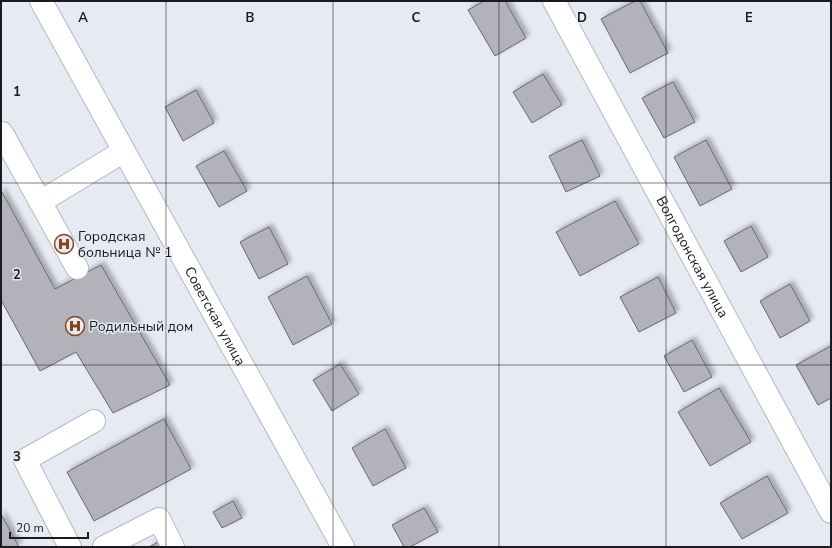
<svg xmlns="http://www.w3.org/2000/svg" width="832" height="548" font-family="'Nunito Sans',sans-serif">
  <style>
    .building { fill: #b3b2ba; stroke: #69686f; filter: url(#shadow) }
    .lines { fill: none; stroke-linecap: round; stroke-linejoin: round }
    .minor-casing { stroke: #b5b9c0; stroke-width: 24 }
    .minor { stroke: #fff; stroke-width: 22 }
    .grid { fill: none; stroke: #1a1b1e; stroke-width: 1; stroke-opacity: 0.55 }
    .labels { text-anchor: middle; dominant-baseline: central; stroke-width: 3; stroke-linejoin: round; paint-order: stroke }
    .poi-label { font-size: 14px; fill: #1a1b1e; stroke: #e6eaf2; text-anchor: start }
    .street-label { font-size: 14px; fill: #1a1b1e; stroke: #e6eaf2 }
    .grid-label { font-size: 13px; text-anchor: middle; font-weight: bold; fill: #1a1b1e; stroke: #e6eaf2; stroke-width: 3; stroke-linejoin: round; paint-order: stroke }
  </style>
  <defs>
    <filter id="shadow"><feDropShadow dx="3.5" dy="-3.5" stdDeviation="2" flood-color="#0004"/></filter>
  </defs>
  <rect width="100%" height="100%" fill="#e6eaf2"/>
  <g class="building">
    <path d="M 484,1 L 505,1 L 526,38 L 495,56 L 468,10 Z"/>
    <path d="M 635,1 L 640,1 L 668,53 L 630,73 L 601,19 Z"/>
    <path d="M 543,74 L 562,105 L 532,123 L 513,92 Z"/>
    <path d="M 673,82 L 695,122 L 664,138 L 642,98 Z"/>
    <path d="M 196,90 L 214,123 L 183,141 L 165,107 Z"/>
    <path d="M 582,140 L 600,176 L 566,192 L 549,156 Z"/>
    <path d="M 706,140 L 732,189 L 700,206 L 674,157 Z"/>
    <path d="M 224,151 L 247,191 L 219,207 L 196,166 Z"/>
    <path d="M 1,190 L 55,289 L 101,265 L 170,385 L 113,413 L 76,352 L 40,371 L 1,300 Z"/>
    <path d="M 615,201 L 639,244 L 580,276 L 556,232 Z"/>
    <path d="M 751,226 L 768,257 L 741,272 L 724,241 Z"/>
    <path d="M 269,227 L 288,264 L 259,279 L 240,242 Z"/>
    <path d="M 307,276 L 332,324 L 293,345 L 268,297 Z"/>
    <path d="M 658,277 L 676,313 L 639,332 L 620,297 Z"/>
    <path d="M 790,284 L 810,321 L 780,338 L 760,301 Z"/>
    <path d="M 692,340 L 712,377 L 684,392 L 664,356 Z"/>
    <path d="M 831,346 L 831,398 L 818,405 L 796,365 Z"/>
    <path d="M 340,364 L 359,394 L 332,411 L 313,380 Z"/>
    <path d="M 719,388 L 751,442 L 710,466 L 678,412 Z"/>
    <path d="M 164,419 L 191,469 L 94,521 L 67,472 Z"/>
    <path d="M 385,429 L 406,468 L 373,486 L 352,448 Z"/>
    <path d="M 767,476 L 788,513 L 742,539 L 720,503 Z"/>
    <path d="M 233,501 L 242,518 L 222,528 L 213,512 Z"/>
    <path d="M 424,508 L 438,532 L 410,547 L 404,547 L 392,525 Z"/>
    <path d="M 1,514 L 19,547 L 1,547 Z"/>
    <path d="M 160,541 L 163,547 L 149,547 Z"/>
  </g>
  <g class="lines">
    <defs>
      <g id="minor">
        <path id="s1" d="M 41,1 L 343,547"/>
        <path id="s2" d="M 554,1 L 831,512"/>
        <path d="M 2,133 L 77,268"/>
        <path d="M 40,202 L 124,151"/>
        <path d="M 70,547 L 25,460 L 94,421"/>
        <path d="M 104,547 L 159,519 L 173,547"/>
      </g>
    </defs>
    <use href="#minor" class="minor-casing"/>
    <use href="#minor" class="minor"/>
  </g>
  <path class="grid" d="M 166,1 L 166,547M 333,1 L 333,547M 499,1 L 499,547M 666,1 L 666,547M 1,183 L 831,183M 1,365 L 831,365"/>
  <defs>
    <symbol id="hospital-ring" viewBox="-11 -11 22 22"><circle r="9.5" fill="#e6eaf2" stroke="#89421e" stroke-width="1.5"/><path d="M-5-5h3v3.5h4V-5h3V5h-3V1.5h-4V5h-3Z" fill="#89421e"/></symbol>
  </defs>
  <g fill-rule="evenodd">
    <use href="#hospital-ring" x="53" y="233" width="22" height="22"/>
    <use href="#hospital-ring" x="64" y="315" width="22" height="22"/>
  </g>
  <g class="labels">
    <g class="poi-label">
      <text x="78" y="236">Городская<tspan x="78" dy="16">больница № 1</tspan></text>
      <text x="89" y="326">Родильный дом</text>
    </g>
    <g class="street-label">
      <text stroke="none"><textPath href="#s2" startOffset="291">Волгодонская улица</textPath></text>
      <text stroke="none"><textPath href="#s1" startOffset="360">Советская улица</textPath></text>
    </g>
  </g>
  <g class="grid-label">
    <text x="83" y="22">A</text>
    <text x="250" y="22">B</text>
    <text x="416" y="22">C</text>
    <text x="582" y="22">D</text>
    <text x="749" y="22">E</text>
    <text x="17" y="96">1</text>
    <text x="17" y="279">2</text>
    <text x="17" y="461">3</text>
  </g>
  <rect width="832" height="548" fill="none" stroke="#1a1b1e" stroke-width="4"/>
  <path d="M10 532v6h78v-6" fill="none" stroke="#1a1b1e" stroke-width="2"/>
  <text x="16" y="532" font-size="12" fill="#1a1b1e" stroke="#e6eaf2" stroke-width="3" paint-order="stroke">20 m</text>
</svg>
